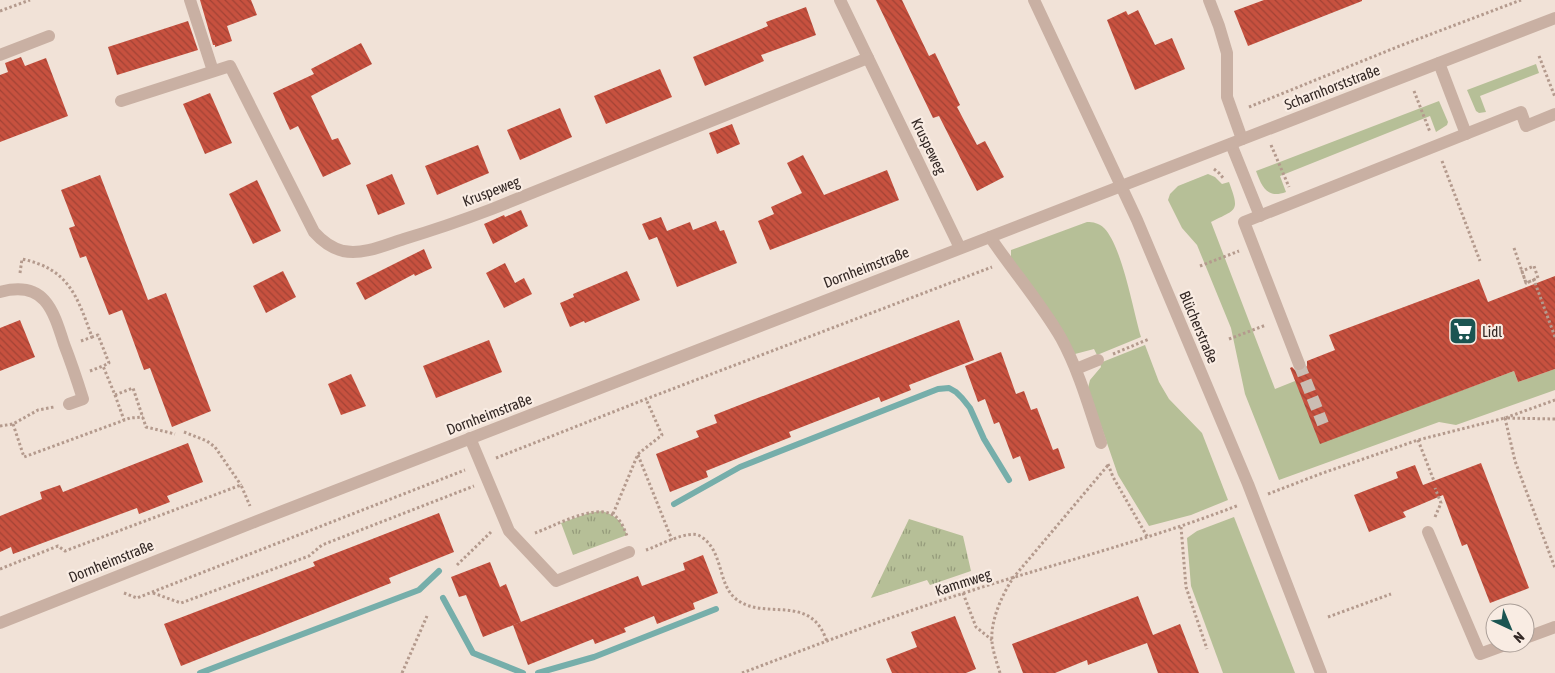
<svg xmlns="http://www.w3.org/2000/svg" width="1555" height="673" font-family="'Asap Condensed',sans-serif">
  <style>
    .green { fill: #b6bf97 }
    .park { fill: url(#park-tufts) }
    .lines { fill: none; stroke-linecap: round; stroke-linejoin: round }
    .stream { stroke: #76aeaa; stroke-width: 6 }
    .building { fill: url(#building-back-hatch) }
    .minor-tunnel { stroke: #cbbdb3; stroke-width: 12; stroke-dasharray: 12 6; stroke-linecap: butt }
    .path { stroke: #b49a8d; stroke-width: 3; stroke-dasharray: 2.5 2.5; stroke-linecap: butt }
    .minor { stroke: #c9b0a3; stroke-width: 12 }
    .labels { text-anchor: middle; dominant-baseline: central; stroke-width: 4.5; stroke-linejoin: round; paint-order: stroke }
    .street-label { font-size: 15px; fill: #332825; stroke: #f9ece3 }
    .poi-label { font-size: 15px; fill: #332825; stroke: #f9ece3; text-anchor: start }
  </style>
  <defs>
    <pattern id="park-tufts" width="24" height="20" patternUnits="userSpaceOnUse" patternTransform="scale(1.25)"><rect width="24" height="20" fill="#b6bf97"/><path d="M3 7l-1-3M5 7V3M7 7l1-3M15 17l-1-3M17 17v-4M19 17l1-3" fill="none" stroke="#959b7b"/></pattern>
    <pattern id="building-back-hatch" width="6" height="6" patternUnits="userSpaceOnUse" patternTransform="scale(1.25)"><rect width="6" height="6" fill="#c7513f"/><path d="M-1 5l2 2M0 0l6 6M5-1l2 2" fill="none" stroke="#a24335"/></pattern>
  </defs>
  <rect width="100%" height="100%" fill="#f1e2d7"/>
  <g class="green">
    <path d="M 1536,64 L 1539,73 L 1480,96 L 1486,112 L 1479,113 L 1476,111 L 1467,90 Z"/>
    <path d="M 1439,101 L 1448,122 L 1447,125 L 1436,132 L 1430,116 L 1280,176 L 1286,192 C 1267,199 1262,187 1256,171 Z"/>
    <path d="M 1208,174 L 1215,177 L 1222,184 L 1229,182 C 1240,212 1237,209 1211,222 L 1275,389 L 1295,381 L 1344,434 L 1514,371 L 1518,382 L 1555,369 L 1555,390 L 1456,425 L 1439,422 L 1279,480 L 1245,394 L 1231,328 L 1197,245 L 1182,228 L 1168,200 L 1170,194 L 1178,186 Z"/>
    <path d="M 1087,222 C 1093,222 1099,223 1104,228 C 1122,246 1133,310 1141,337 L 1097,355 L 1094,349 L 1075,354 L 1011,258 L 1011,250 Z"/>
    <path d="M 1145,345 L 1159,382 L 1169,399 L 1202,433 L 1228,500 L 1191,515 L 1149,526 L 1118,475 L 1088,388 L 1090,380 L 1101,367 L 1100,363 Z"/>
    <path d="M 1234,517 L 1295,673 L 1223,673 L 1191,586 L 1187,538 L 1197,531 Z"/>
  </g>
  <g class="park">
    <path d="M 602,511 C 616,515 622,522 627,535 L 573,555 L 561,523 L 589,513 Z"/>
    <path d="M 909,519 L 963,536 L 971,571 L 930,585 L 927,580 L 871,598 Z"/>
  </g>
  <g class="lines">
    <g class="stream">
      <path d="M 674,504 L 740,467 L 938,389 L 949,388 L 956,392 L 962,398 L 970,408 L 984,439 L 1009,480"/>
      <path d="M 443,598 L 473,653 L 523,673"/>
      <path d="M 200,673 L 419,590 L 439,571"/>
      <path d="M 538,673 L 594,657 L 716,609"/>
    </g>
  </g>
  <g class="building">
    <path d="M 200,0 L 251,0 L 257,15 L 227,26 L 232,41 L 215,47 L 215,45 L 213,45 Z"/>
    <path d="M 876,0 L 902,0 L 929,56 L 935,53 L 960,105 L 957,107 L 977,145 L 985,141 L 1004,177 L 977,191 L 939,116 L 933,118 Z"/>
    <path d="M 1264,0 L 1362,0 L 1362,1 L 1248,46 L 1234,11 Z"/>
    <path d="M 806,7 L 816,35 L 761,55 L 764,61 L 705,86 L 693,57 L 768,26 L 766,22 Z"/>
    <path d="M 1138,10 L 1155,45 L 1172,38 L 1185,69 L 1135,90 L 1107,20 L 1126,11 L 1128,15 Z"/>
    <path d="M 188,21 L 198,50 L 117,75 L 108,47 Z"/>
    <path d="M 361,43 L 372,64 L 311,96 L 332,140 L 338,138 L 351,164 L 323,177 L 298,126 L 290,130 L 273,93 L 314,74 L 311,69 Z"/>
    <path d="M 21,57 L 25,66 L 46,58 L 68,116 L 0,142 L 0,75 L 8,72 L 5,63 Z"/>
    <path d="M 660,69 L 672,97 L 606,124 L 594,96 Z"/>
    <path d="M 210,93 L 232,143 L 205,154 L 183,104 Z"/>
    <path d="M 560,108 L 572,137 L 520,160 L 507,130 Z"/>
    <path d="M 732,124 L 740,144 L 717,154 L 709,133 Z"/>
    <path d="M 478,145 L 489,173 L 437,195 L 425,166 Z"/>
    <path d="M 803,155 L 824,195 L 887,170 L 899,200 L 770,250 L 758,221 L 774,214 L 771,207 L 802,193 L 787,163 Z"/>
    <path d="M 392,174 L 405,204 L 378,215 L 366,185 Z"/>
    <path d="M 100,175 L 148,300 L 166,293 L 211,411 L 172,427 L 150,368 L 144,370 L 122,310 L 109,315 L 86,256 L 80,258 L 69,228 L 75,226 L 61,190 Z"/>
    <path d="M 257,180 L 281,231 L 253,244 L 229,194 Z"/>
    <path d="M 521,210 L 528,226 L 493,244 L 484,224 L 504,215 L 505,217 Z"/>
    <path d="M 661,217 L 667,231 L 690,222 L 693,230 L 716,221 L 720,231 L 724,230 L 737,263 L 677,287 L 657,237 L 649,240 L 642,224 Z"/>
    <path d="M 424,249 L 432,268 L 415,276 L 414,274 L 365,300 L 356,283 Z"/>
    <path d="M 505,263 L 515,283 L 524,278 L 532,294 L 504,308 L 486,273 Z"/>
    <path d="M 283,271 L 296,297 L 266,313 L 253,286 Z"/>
    <path d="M 627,271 L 640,300 L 585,323 L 584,321 L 570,327 L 560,303 L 574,297 L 573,294 Z"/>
    <path d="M 1555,276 L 1555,369 L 1518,382 L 1514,371 L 1320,444 L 1290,368 L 1292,367 L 1297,372 L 1302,371 L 1307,366 L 1307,361 L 1335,350 L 1329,335 L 1479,279 L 1488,302 Z"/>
    <path d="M 20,320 L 35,357 L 0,371 L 0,328 Z"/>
    <path d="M 959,320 L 974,360 L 909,385 L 911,390 L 881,402 L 879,397 L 789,432 L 791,437 L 706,471 L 708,477 L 670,492 L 656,454 L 699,437 L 696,431 L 717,423 L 714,415 Z"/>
    <path d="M 489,340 L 502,372 L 436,398 L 423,366 Z"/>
    <path d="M 1001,352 L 1016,394 L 1024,391 L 1031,410 L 1037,408 L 1053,450 L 1058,448 L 1065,468 L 1029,481 L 1020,456 L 1013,459 L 999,422 L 994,424 L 985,399 L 978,402 L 965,366 Z"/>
    <path d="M 351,374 L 366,406 L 341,415 L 328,384 Z"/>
    <path d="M 188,443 L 203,482 L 167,496 L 170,502 L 139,514 L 137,508 L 13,554 L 11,547 L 0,552 L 0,516 L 42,499 L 40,492 L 60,485 L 63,492 Z"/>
    <path d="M 1481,463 L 1529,588 L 1490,603 L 1467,544 L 1462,546 L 1443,495 L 1403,512 L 1406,517 L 1369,532 L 1354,495 L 1398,478 L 1396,472 L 1415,465 L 1423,485 Z"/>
    <path d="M 439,513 L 454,552 L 389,578 L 391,583 L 181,666 L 164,624 L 315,566 L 313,562 Z"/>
    <path d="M 703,555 L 718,593 L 693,603 L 695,609 L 657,624 L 654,616 L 624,628 L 626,632 L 595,644 L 593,639 L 528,665 L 513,625 L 638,576 L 642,586 L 685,570 L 683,563 Z"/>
    <path d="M 490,562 L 500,587 L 506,584 L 521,622 L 483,637 L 466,595 L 459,597 L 451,577 Z"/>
    <path d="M 1138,596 L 1153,635 L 1180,624 L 1199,673 L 1158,673 L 1147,643 L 1088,665 L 1087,660 L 1055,673 L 1023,673 L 1012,644 Z"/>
    <path d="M 955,616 L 976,669 L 966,673 L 892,673 L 886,659 L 917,647 L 911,632 Z"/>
  </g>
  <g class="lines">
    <path class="minor-tunnel" d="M 1299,364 L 1323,424"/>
    <g class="path">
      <path d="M 0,11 L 30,0"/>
      <path d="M 1539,56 L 1555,97"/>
      <path d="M 1414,91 L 1430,132"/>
      <path d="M 1249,107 L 1397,47 L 1521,0"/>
      <path d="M 1271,145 L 1289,187"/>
      <path d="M 1442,161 L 1480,261"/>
      <path d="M 1214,169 L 1219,173 L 1224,179"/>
      <path d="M 1514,248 L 1526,283 L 1538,278 L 1534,266 L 1522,271 L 1526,283 L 1534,280 L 1555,337"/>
      <path d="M 1200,266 L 1239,251"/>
      <path d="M 20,273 L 22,259 C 69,269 77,296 92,337 L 98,335 L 109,363 L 103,366 L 115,395 L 133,388 L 146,427 L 175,434"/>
      <path d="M 1229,339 L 1266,325"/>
      <path d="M 81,341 L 92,337"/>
      <path d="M 1113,354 L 1149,339"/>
      <path d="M 90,371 L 103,366"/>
      <path d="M 115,395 L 124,420"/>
      <path d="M 1555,419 L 1505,418 L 1515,461 L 1555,568"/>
      <path d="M 13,424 L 24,457 L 130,418 L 143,417"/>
      <path d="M 0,426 L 13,424 L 38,410 L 54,407"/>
      <path d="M 184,432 L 207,441 L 215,447 L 241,485"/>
      <path d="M 1418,440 L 1434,481"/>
      <path d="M 638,455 L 672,540"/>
      <path d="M 496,458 L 646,399 L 992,267"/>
      <path d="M 1108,464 L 1113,477 L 1148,538"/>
      <path d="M 1268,494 L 1320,474 L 1418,440 L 1505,418 L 1555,400"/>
      <path d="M 613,514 L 638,454 L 662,435 L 646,399"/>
      <path d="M 1435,517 L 1441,503 L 1435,488"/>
      <path d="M 1181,527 L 1186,587 L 1207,649"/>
      <path d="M 535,533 C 554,526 592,505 611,514 C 620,517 624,528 627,536"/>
      <path d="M 646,550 C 658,546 689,529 700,536 C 724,550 717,584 736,599 C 761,619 800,598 820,627 C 823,631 825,637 827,641"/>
      <path d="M 457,565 L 491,532"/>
      <path d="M 0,569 L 58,546 L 65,551 L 241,485 L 250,506"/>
      <path d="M 124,593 L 137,598 L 465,470"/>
      <path d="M 153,593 L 181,603 L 309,556 L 322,545 L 474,486"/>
      <path d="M 963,593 L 976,627 L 992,640"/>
      <path d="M 1328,617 L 1391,594"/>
      <path d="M 402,673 L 427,616"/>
      <path d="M 742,673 C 816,645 889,617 964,593 C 1056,563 1149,540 1239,505"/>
      <path d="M 1000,673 C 997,663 993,652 992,642 C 990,621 1002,595 1013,578 L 1109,464"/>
    </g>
    <g class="minor">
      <path d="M 190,0 L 213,71"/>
      <path d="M 840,0 L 960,248"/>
      <path d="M 1034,0 L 1137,220 L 1248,484 L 1321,673"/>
      <path d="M 1209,0 L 1219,26 L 1227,53 L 1227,97 L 1242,139"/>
      <path d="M 0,55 L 49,36"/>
      <path d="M 1439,63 L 1466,134"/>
      <path d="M 121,101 L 230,66 L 314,232 C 322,241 331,248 343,251 C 364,255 385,245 404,239 C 434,230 463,220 492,209 L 868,58"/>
      <path d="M 1231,144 L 1260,216"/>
      <path d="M 990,237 C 1013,271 1040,302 1061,338 C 1079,371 1089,407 1101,443"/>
      <path d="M 0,292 C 44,280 53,309 64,344 C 71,362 77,380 83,399 L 69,404"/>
      <path d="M 1299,364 L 1244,222 L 1521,112 L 1526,126 L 1555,114"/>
      <path d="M 1076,369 L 1098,360"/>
      <path d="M 470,438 L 509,531 L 556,581 L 629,552"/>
      <path d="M 1428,532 L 1480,654 L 1510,643"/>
      <path d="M 0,623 L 257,521 L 1555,18"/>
      <path d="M 1525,638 L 1555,627"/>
    </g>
  </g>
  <defs>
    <symbol id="supermarket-square" viewBox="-11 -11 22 22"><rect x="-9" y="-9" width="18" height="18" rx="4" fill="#1b5552" stroke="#f9ece3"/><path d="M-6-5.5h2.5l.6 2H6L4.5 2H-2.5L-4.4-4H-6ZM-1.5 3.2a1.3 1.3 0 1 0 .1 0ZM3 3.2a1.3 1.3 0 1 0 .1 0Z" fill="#fff"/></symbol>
  </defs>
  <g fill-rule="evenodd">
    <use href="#supermarket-square" x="1447" y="315" width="32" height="32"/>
  </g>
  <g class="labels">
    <g class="street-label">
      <text transform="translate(1332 87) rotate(-21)">Scharnhorststraße</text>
      <text transform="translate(929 146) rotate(64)">Kruspeweg</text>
      <text transform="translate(491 191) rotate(-21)">Kruspeweg</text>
      <text transform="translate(866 267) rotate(-21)">Dornheimstraße</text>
      <text transform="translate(1199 327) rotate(67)">Blücherstraße</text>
      <text transform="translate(489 414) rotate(-21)">Dornheimstraße</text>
      <text transform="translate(111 561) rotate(-22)">Dornheimstraße</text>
      <text transform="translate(963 582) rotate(-18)">Kammweg</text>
    </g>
    <g class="poi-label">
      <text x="1482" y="331">Lidl</text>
    </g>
  </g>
  <g transform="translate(1510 628) rotate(136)"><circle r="24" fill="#f9ece3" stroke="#aa9e97"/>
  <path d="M0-4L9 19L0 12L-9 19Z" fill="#1b5552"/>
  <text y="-8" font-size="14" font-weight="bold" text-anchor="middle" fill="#332825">N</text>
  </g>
</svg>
